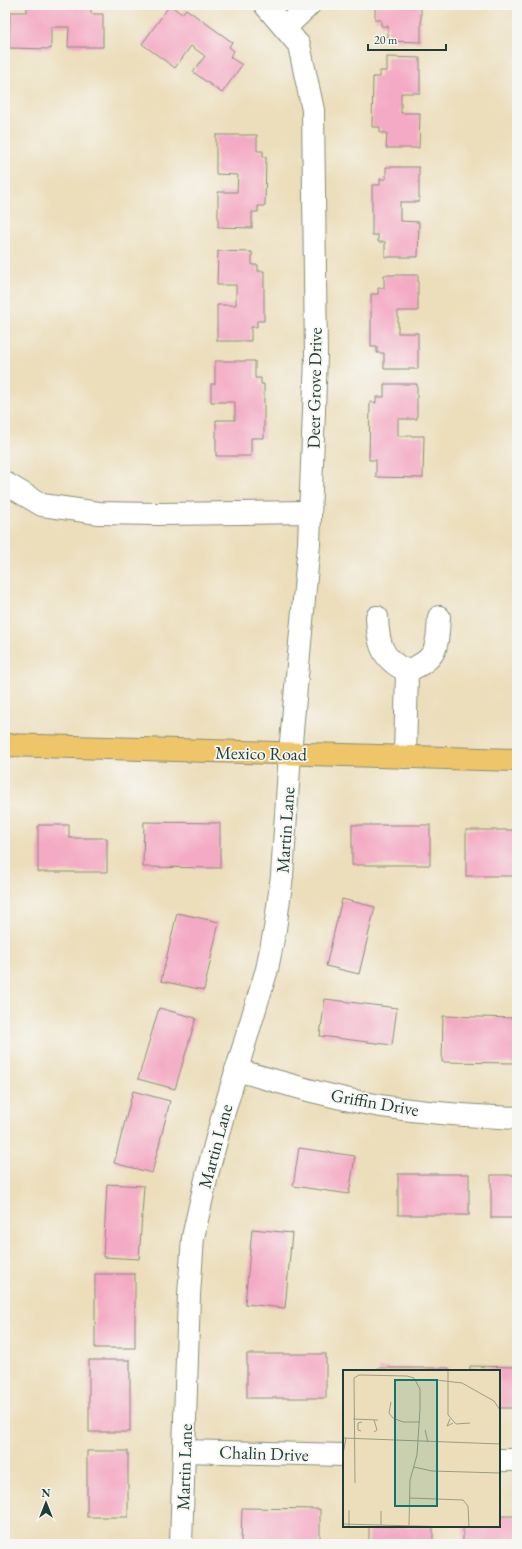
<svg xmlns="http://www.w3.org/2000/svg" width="522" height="1549" font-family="'EB Garamond',serif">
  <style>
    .building { fill: #f4aac4 }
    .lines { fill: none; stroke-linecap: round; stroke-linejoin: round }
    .minor-casing { stroke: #868e78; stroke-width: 24 }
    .major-casing { stroke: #868e78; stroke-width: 24 }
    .minor { stroke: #fff; stroke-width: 22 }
    .major { stroke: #eec569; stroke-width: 22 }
    .labels { text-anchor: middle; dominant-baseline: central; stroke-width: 3.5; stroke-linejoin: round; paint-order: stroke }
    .street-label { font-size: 18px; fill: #1f3d34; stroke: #f6f6f2 }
    .inset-road { fill: none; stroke: #9a9e85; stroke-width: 1 }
    .view { fill: #0f766e; fill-opacity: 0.15; stroke: #0f766e; stroke-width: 2 }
    .inset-edge { fill: none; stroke: #1f3d34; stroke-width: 2 }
  </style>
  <rect width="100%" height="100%" fill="#f6f6f2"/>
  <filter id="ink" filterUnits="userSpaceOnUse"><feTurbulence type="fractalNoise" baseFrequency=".025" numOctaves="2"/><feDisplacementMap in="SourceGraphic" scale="8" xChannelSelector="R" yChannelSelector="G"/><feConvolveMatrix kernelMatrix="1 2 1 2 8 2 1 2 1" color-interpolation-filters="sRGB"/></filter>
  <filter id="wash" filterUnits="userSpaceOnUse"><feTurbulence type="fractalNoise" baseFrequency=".012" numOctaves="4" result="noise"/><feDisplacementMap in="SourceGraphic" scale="16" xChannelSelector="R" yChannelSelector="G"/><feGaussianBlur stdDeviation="0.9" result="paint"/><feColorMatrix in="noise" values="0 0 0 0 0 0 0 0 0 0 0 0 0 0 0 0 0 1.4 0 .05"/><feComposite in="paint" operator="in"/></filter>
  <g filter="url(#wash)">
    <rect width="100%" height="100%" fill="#ecdebb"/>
    <g id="blocks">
      <g class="building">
        <path d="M 27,5 L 91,6 L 91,14 L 103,14 L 103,47 L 68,47 L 69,27 L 51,27 L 51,49 L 9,48 L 10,12 L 27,12 Z"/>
        <path d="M 170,5 L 182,14 L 186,9 L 232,42 L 229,47 L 234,51 L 230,57 L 242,65 L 222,93 L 193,72 L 205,56 L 191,46 L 175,68 L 142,44 Z"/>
        <path d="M 375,5 L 421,6 L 421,42 L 388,41 L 388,26 L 381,26 L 381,20 L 375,20 Z"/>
        <path d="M 387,57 L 420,58 L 420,93 L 401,93 L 401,113 L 420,113 L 419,148 L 386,148 L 387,133 L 380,133 L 380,127 L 372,127 L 373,77 L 380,77 L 380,71 L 387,71 Z"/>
        <path d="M 216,135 L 257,135 L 257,151 L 263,151 L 263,157 L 266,157 L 265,206 L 258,206 L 258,212 L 252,212 L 252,228 L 218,227 L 218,192 L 237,192 L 238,175 L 216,174 Z"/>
        <path d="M 386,167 L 419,167 L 419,202 L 400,202 L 400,221 L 419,222 L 418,257 L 385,257 L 385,242 L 378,242 L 378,235 L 372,235 L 372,185 L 380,185 L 380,179 L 386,179 Z"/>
        <path d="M 218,251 L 252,252 L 252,265 L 258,265 L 258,271 L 264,271 L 264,321 L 257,321 L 257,327 L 251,327 L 251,341 L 217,341 L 217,305 L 236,305 L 236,285 L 217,285 Z"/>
        <path d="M 384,275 L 418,275 L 418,311 L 398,311 L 398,333 L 418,333 L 418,369 L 384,369 L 384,353 L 377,353 L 377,347 L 371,347 L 371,294 L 378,294 L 378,288 L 384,288 Z"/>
        <path d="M 215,361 L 255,361 L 255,378 L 261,378 L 261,384 L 264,384 L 264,438 L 251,438 L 251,456 L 216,456 L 216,420 L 235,420 L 235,402 L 211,402 L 211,384 L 215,384 Z"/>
        <path d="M 384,384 L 417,384 L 417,419 L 398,419 L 398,436 L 424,436 L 423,478 L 376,477 L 376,460 L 369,460 L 370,402 L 376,403 L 376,397 L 384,397 Z"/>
        <path d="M 144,822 L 220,823 L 220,868 L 143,867 Z"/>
        <path d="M 38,825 L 69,825 L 69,838 L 107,838 L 107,872 L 38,872 Z"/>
        <rect x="352" y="825" width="78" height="40"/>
        <rect x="466" y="830" width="51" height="46"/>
        <path d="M 342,899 L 375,907 L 359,974 L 326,966 Z"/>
        <path d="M 177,913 L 219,922 L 204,990 L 161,981 Z"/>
        <path d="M 325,999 L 397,1008 L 392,1045 L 320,1036 Z"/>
        <path d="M 159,1008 L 196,1018 L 175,1089 L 138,1079 Z"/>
        <path d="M 443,1016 L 515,1018 L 514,1063 L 442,1062 Z"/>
        <path d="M 133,1091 L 170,1101 L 152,1173 L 114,1163 Z"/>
        <path d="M 299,1148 L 355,1156 L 349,1194 L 293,1186 Z"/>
        <rect x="398" y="1174" width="71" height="41"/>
        <rect x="491" y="1175" width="26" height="43"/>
        <path d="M 107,1184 L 144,1186 L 139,1259 L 103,1257 Z"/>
        <path d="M 252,1229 L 292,1233 L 285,1308 L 245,1304 Z"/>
        <rect x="95" y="1274" width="40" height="74"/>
        <rect x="247" y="1354" width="79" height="44"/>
        <rect x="89" y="1360" width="41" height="72"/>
        <path d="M 470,1366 L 517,1367 L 517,1408 L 499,1408 L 499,1371 L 470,1371 Z"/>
        <rect x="378" y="1368" width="71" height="3"/>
        <rect x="87" y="1451" width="41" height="66"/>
        <path d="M 242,1508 L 320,1509 L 320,1544 L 241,1544 Z"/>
        <path d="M 499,1516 L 517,1516 L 517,1544 L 463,1544 L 463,1526 L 499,1526 Z"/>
        <rect x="369" y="1526" width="64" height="18"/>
        <rect x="82" y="1542" width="45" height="2"/>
      </g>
    </g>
  </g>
  <g filter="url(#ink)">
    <use href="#blocks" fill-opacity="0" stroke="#868e78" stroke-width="1"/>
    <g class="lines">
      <defs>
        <g id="minor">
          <path d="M 285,28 L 309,5"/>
          <path d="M 5,483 L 42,505 L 99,513 L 158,514 L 310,512"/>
          <path d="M 377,617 C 378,643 381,659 407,671 C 438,659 437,648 439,617"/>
          <path d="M 405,757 L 407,671"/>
          <path d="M 236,1070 C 284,1083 332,1098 381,1106 C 426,1113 471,1116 517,1118"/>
          <path d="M 184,1451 L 344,1455"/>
          <path d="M 499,1460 L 517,1460"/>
          <path d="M 181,1544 L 189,1295 L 193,1237 L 207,1175 L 223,1115 L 267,969 L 275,929 L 282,876 L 290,753 L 309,544 L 316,356 L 313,110 L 299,45 L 265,5"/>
        </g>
        <path id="major" d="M 5,745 L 517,760"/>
      </defs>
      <use href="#minor" class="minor-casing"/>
      <use href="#major" class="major-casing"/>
      <use href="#minor" class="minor"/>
      <use href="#major" class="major"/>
    </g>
  </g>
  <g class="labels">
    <g class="street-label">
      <text transform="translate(314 388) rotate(-89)">Deer Grove Drive</text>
      <text transform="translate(261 753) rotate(1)">Mexico Road</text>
      <text transform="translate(285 830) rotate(-86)">Martin Lane</text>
      <text transform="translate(375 1102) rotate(10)">Griffin Drive</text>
      <text transform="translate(215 1146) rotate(-75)">Martin Lane</text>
      <text transform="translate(264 1453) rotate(2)">Chalin Drive</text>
      <text transform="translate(184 1467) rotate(-88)">Martin Lane</text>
    </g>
  </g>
  <g transform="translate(343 1370)">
    <rect width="157" height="157" fill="#ecdebb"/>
    <path class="inset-road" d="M 105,0 L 105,45 L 113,54 L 127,53M 93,10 L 119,13 L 151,31 L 157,40M 48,32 L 46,43 L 50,48 L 60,52 L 77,52M 10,49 L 35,50M 107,49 L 104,56 L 110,53M 82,60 L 85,72M 18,61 L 15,60 L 15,53 L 19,52M 31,62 L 34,60 L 31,50M 0,68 L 157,74M 0,84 L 3,68M 71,97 L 89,101 L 157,103M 12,113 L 11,8 L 16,5 L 64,6 L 71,8 L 77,19 L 77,39 L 74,85 L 67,110 L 66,155M 67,128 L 120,130 L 125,136 L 126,157M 0,154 L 109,157M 38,155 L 38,141M 6,157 L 6,140M 157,157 L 157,58"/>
    <path class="view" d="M 52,10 L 94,10 L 94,136 L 52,136 Z"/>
    <rect width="157" height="157" class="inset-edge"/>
  </g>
  <rect width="522" height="1549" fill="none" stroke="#f6f6f2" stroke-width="20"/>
  <g transform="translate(46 1503)" stroke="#f6f6f2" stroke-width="3" paint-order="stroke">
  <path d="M0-3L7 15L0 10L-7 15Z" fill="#1f3d34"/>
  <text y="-6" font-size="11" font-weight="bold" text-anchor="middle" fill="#1f3d34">N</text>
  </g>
  <path d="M368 44v6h78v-6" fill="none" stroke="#1f3d34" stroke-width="2"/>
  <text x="374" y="44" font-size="12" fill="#1f3d34" stroke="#f6f6f2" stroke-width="3" paint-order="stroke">20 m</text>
</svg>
